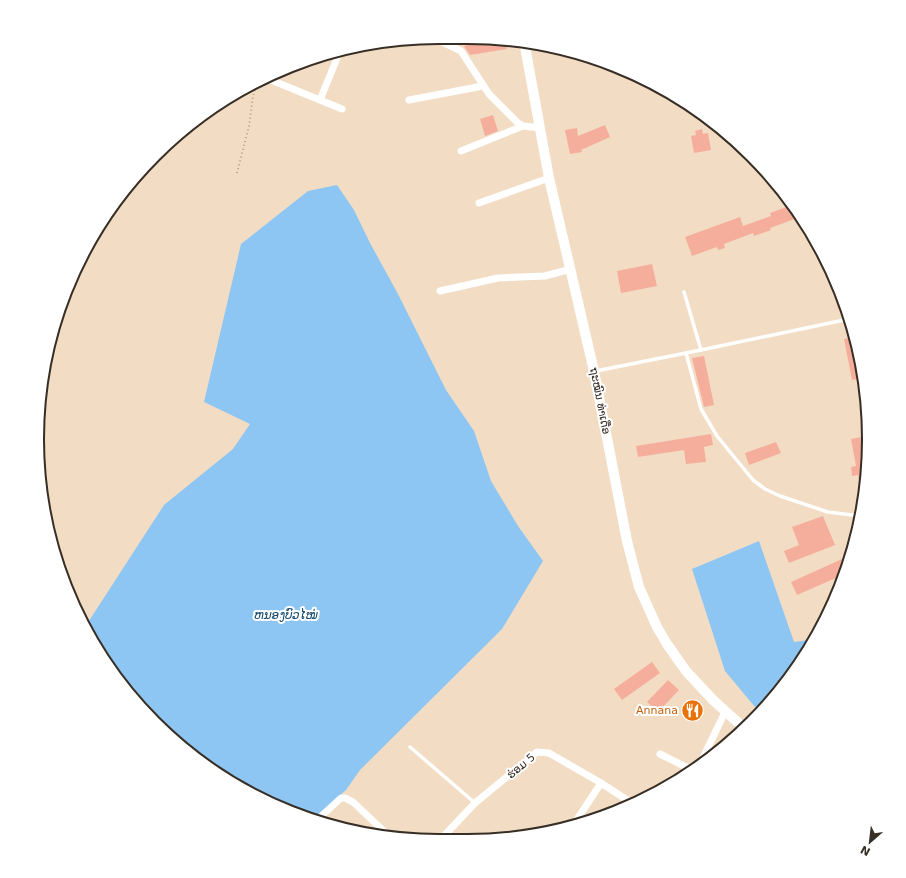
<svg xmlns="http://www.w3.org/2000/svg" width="906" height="878" font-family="'DejaVu Sans','Noto Sans Lao',sans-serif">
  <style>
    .water { fill: #8dc5f3 }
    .building { fill: #f5ae9c }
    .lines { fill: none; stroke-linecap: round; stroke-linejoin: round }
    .path { stroke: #9c8d7b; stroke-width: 1.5; stroke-dasharray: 1 3; stroke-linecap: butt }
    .service { stroke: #fff; stroke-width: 3.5 }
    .minor { stroke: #fff; stroke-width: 7 }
    .primary { stroke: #fff; stroke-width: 10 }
    .labels { text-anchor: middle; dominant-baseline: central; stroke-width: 4; stroke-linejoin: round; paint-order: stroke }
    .street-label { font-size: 11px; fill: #372e25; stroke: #fff }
    .food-label { font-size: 11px; fill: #c56008; stroke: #fff; text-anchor: end }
    .water-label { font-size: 12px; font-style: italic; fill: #10476c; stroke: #fff }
    .rim { fill: none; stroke: #372e25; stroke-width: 2 }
  </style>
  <rect width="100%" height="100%" fill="#f2ddc4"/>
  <g class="water">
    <path d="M 337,185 L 354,210 L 370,243 L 398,294 L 446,390 L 474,431 L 491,481 L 518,526 L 543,561 L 502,629 L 360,770 L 346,790 L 312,820 L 238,787 L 174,741 L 120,684 L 85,627 L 164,505 L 233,449 L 250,424 L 204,402 L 241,244 L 308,191 Z"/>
    <path d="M 759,541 L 794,642 L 816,639 L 769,704 L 760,713 L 725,671 L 692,569 Z"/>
  </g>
  <g class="building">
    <path d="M 467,38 L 505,40 L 507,49 L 470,55 L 464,46 L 468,45 Z"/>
    <path d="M 493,115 L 498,131 L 485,136 L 480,119 Z"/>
    <path d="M 605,125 L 610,137 L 581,150 L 582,152 L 570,154 L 565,130 L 577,128 L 578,136 Z"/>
    <path d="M 702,129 L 703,134 L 708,133 L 711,150 L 694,153 L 691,136 L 696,135 L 695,131 Z"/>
    <path d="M 792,205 L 800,217 L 770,228 L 771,230 L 754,236 L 753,233 L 724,244 L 725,248 L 718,250 L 717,247 L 692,256 L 685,237 L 740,217 L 743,226 L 771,216 L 770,213 Z"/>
    <path d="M 652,264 L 657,286 L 621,293 L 617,271 Z"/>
    <path d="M 837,287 L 845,307 L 838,309 L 834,288 Z"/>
    <path d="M 856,337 L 862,378 L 852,380 L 844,339 Z"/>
    <path d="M 704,356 L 714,405 L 704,407 L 692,358 Z"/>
    <path d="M 711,434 L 713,445 L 704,447 L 706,462 L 686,464 L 684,450 L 638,457 L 636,446 Z"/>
    <path d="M 867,436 L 866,491 L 864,499 L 862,499 L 858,475 L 852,476 L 851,467 L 856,466 L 851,439 Z"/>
    <path d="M 776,442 L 781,453 L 749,465 L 745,453 Z"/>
    <path d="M 823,516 L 835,545 L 789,563 L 784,551 L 799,545 L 792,527 Z"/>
    <path d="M 851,555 L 845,574 L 797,595 L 791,582 Z"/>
    <path d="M 652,662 L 660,673 L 622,700 L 614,689 Z"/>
    <path d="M 668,680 L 679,690 L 658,712 L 647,702 Z"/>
  </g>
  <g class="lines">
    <path class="path" d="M 237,173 L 249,126 L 253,96 L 258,82"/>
    <g class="service">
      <path d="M 684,292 L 701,350"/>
      <path d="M 686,353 L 701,409 L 717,436 L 753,480 L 765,489 L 780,496 L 828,512 L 860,516"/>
      <path d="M 596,371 L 701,350 L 849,319"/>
      <path d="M 410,747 L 475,803"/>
    </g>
    <g class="minor">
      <path d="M 434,38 L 461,51 L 489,94 L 518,123 L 523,126 L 540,128"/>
      <path d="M 266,78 L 342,109"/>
      <path d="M 320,100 L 340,51"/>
      <path d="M 409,100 L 483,86"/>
      <path d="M 461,151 L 523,126"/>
      <path d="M 479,203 L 549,178"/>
      <path d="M 440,291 L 498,278 L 545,276 L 571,269"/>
      <path d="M 660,754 L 692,770"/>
      <path d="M 699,766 L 725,712"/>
      <path d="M 316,821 L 341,798 L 345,798 L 353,802 L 391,838"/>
      <path d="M 572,827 L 601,783"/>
      <path d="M 441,839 L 475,803 L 537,752 L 549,753 L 601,783 L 633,804"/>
    </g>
    <path class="primary" d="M 524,41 L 549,178 L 594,371 L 627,541 L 639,587 L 657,627 L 667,644 L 686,671 L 713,700 L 744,728"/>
  </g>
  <defs>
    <symbol id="restaurant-disc" viewBox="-11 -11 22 22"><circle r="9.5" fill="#e8710a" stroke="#fff"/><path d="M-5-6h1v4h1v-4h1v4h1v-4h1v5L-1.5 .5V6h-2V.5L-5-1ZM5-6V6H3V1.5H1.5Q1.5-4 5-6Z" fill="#fff"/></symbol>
  </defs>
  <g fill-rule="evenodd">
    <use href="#restaurant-disc" x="680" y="698" width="25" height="25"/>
  </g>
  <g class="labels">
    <g class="street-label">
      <text transform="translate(600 401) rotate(79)">ຖະໝົນ ທ່າເດື່ອ</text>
      <text transform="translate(521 766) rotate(-40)">ຮ່ອມ 5</text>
    </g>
    <g class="food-label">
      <text x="678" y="710">Annana</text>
    </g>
    <g class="water-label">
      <text x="286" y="615">ຫນອງບົວໄໝ່</text>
    </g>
  </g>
  <path d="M0 0H906V878H0ZM439 44H467A395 395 0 0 1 862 439V439A395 395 0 0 1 467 834H439A395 395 0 0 1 44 439V439A395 395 0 0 1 439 44Z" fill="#fff" fill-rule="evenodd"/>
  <path class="rim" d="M439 44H467A395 395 0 0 1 862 439V439A395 395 0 0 1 467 834H439A395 395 0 0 1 44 439V439A395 395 0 0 1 439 44Z"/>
  <g transform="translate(870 842) rotate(208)" stroke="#ffffff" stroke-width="3" paint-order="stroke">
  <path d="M0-3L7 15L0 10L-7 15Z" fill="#372e25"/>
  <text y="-6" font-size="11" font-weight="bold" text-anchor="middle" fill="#372e25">N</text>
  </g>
</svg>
